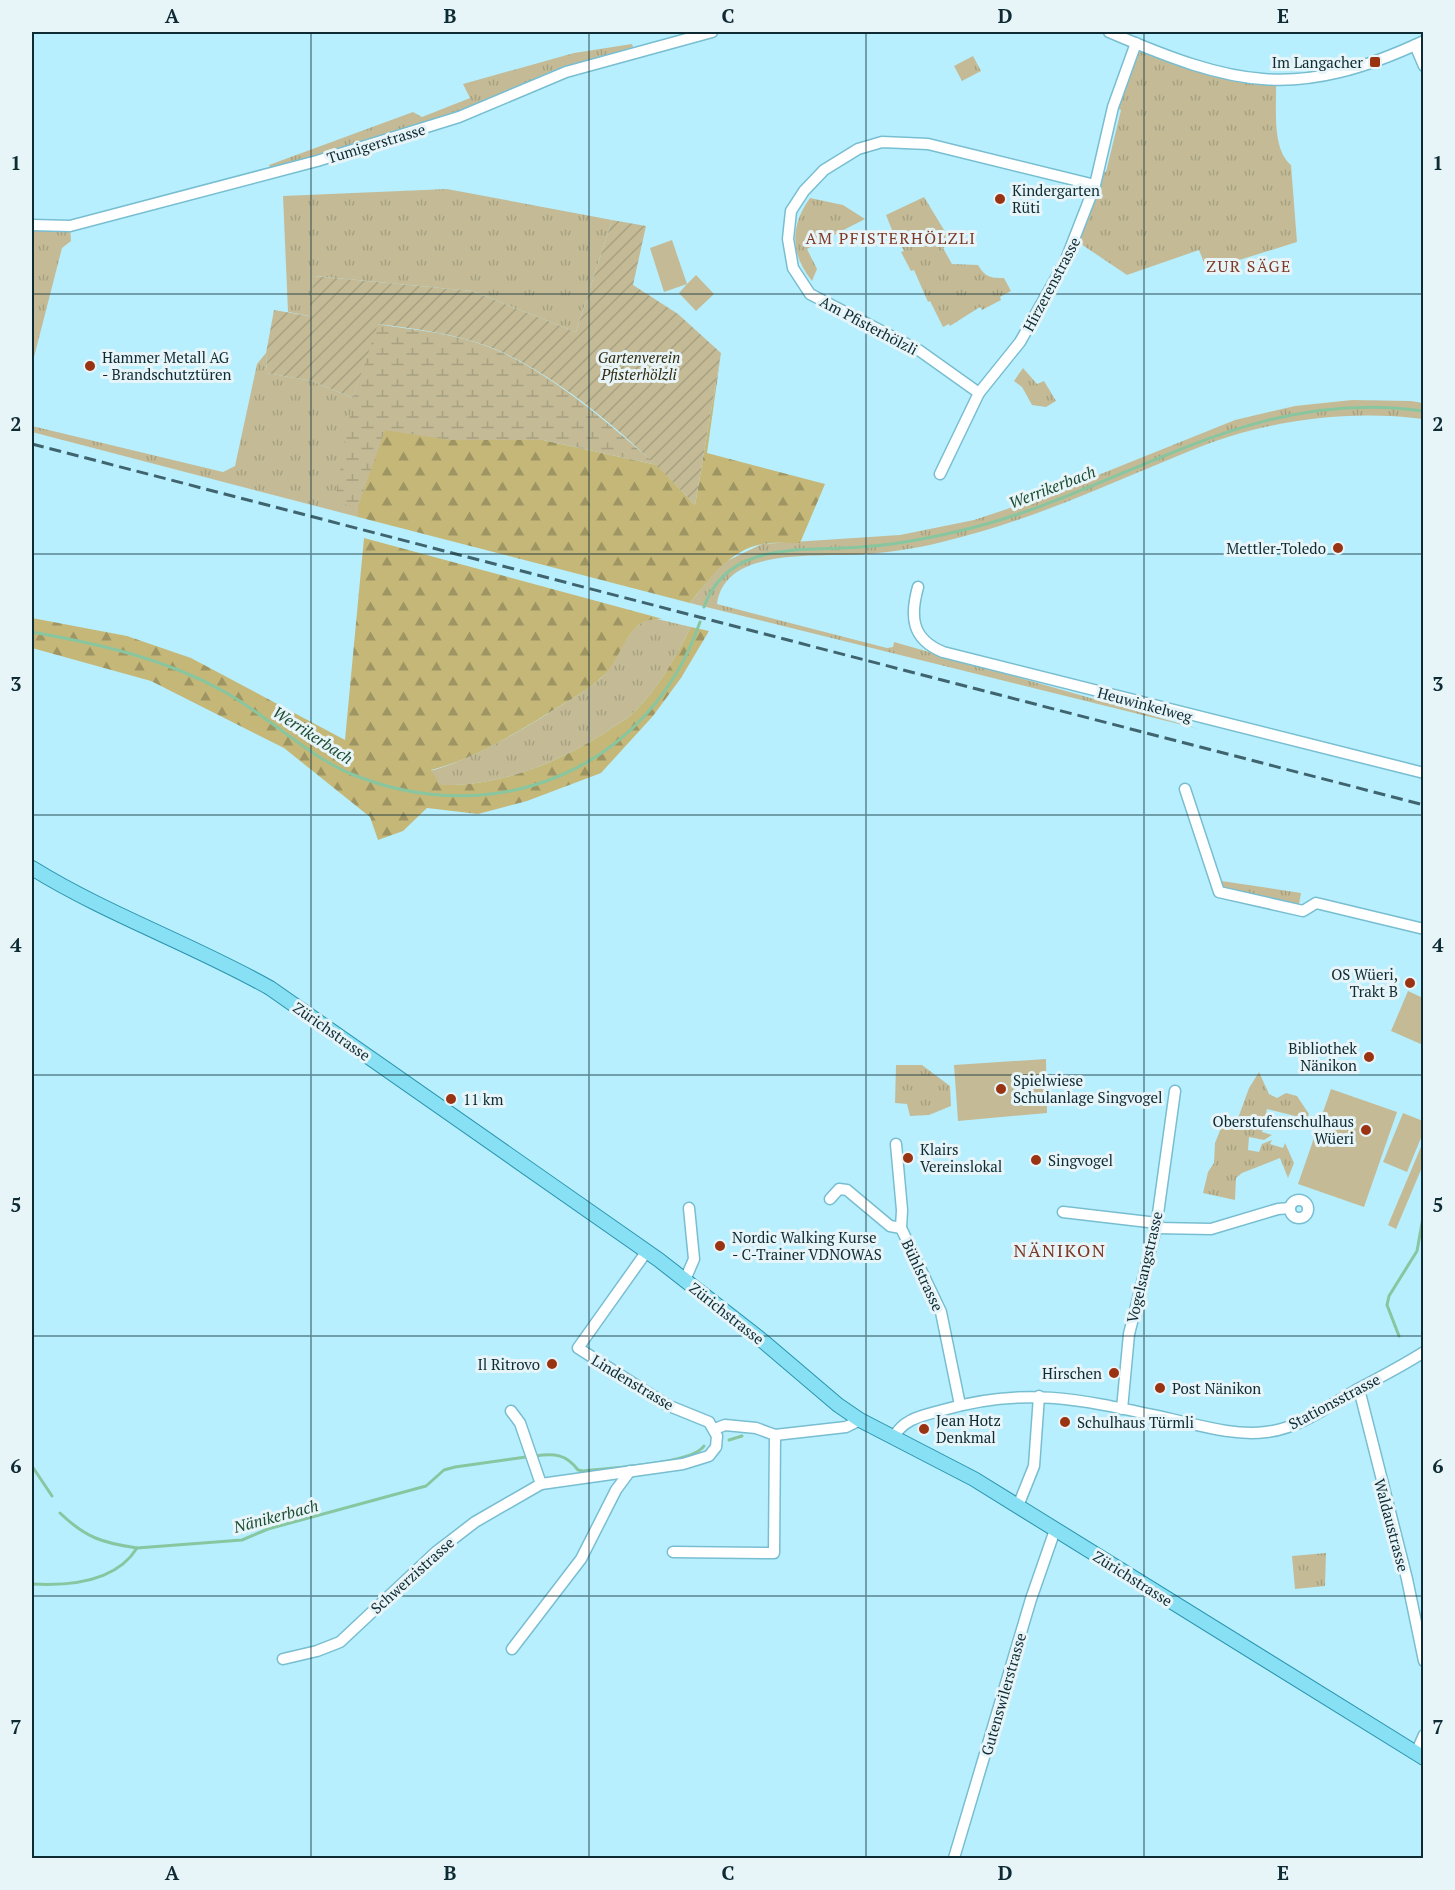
<svg xmlns="http://www.w3.org/2000/svg" width="1455" height="1890" font-family="'PT Serif',serif">
  <style>
    .grass { fill: url(#grass-tufts) }
    .forest { fill: url(#forest-firs) }
    .wetland { fill: url(#wetland-marsh) }
    .garden { fill: url(#garden-furrows) }
    .pitch { fill: #c4bb96 }
    .lines { fill: none; stroke-linecap: round; stroke-linejoin: round }
    .stream { stroke: #88c6a0; stroke-width: 3 }
    .minor-casing { stroke: #78bed1; stroke-width: 13 }
    .major-casing { stroke: #2993ab; stroke-width: 16 }
    .minor { stroke: #fff; stroke-width: 10 }
    .major { stroke: #87e0f4; stroke-width: 14 }
    .rail { stroke: #3f646e; stroke-width: 3; stroke-dasharray: 12 6; stroke-linecap: butt }
    .grid { fill: none; stroke: #0e2b33; stroke-width: 1.5; stroke-opacity: 0.55 }
    .poi-dot { fill: #9a3312; stroke: #e7f4f8; stroke-width: 2 }
    .labels { text-anchor: middle; dominant-baseline: central; stroke-width: 6; stroke-linejoin: round; paint-order: stroke }
    .poi-label { font-size: 15px; fill: #0e2b33; stroke: #e7f4f8; text-anchor: start }
    .street-label { font-size: 15px; fill: #0e2b33; stroke: #e7f4f8 }
    .park-label { font-size: 15px; font-style: italic; fill: #332c0f; stroke: #e7f4f8 }
    .neighbourhood-label { font-size: 16px; letter-spacing: 1.5px; fill: #7d3925; stroke: #e7f4f8 }
    .water-label { font-size: 16px; font-style: italic; fill: #1c4c32; stroke: #e7f4f8 }
    .quarter-label { font-size: 18px; letter-spacing: 1.5px; fill: #7d3925; stroke: #e7f4f8 }
    .neatline { fill: none; stroke: #0e2b33; stroke-width: 2 }
    .grid-label { font-size: 20px; text-anchor: middle; font-weight: bold; fill: #0e2b33 }
  </style>
  <defs>
    <pattern id="grass-tufts" width="24" height="20" patternUnits="userSpaceOnUse" patternTransform="scale(1.5)"><rect width="24" height="20" fill="#c4bb96"/><path d="M3 7l-1-3M5 7V3M7 7l1-3M15 17l-1-3M17 17v-4M19 17l1-3" fill="none" stroke="#a7a182"/></pattern>
    <pattern id="forest-firs" width="22" height="20" patternUnits="userSpaceOnUse" patternTransform="scale(1.5)"><rect width="22" height="20" fill="#c5b778"/><path d="M5 1l3.5 6h-7zM16 11l3.5 6h-7z" fill="#9e9563"/></pattern>
    <pattern id="wetland-marsh" width="20" height="14" patternUnits="userSpaceOnUse" patternTransform="scale(1.5)"><rect width="20" height="14" fill="#c4bb96"/><path d="M1 5h8M5 5V1M11 12h8M15 12V8" fill="none" stroke="#a7a182"/></pattern>
    <pattern id="garden-furrows" width="10" height="10" patternUnits="userSpaceOnUse" patternTransform="scale(1.5)"><rect width="10" height="10" fill="#c4bb96"/><path d="M-1 1l2-2M0 10L10 0M9 11l2-2" fill="none" stroke="#a7a182"/></pattern>
  </defs>
  <rect width="100%" height="100%" fill="#b7efff"/>
  <g class="grass">
    <path d="M 1136,43 L 1202,69 L 1276,81 C 1277,105 1271,148 1291,165 L 1297,242 L 1207,270 L 1199,250 L 1127,275 L 1075,240 L 1099,171 L 1106,172 L 1121,110 L 1113,107 Z"/>
    <path d="M 632,44 L 633,47 L 552,71 L 466,109 L 271,169 L 269,165 L 413,112 L 422,117 L 470,98 L 463,84 L 574,53 Z"/>
    <path d="M 973,56 L 981,71 L 962,81 L 954,66 Z"/>
    <path d="M 447,189 L 612,220 L 576,332 L 472,291 L 315,276 L 310,316 L 288,312 L 283,196 Z"/>
    <path d="M 924,197 L 952,243 L 943,248 L 952,264 L 978,265 C 985,277 990,278 1004,278 L 1011,291 L 1000,297 L 1001,300 L 982,310 L 980,307 L 950,326 L 949,324 L 943,327 L 930,301 L 928,302 L 914,270 L 911,271 L 901,252 L 904,251 L 900,244 L 904,235 L 892,230 L 886,215 Z"/>
    <path d="M 810,198 L 843,205 L 865,219 L 807,249 L 817,269 L 812,281 C 790,254 790,226 810,198 Z"/>
    <path d="M 32,225 L 70,226 L 71,241 L 62,248 L 32,365 Z"/>
    <path d="M 266,353 L 267,373 L 312,381 L 353,398 L 543,440 L 358,505 L 358,517 L 32,432 L 32,426 L 223,472 L 235,466 L 257,364 Z"/>
    <path d="M 1023,368 L 1037,384 L 1044,381 L 1056,401 L 1046,407 L 1032,405 L 1022,387 L 1014,381 Z"/>
    <path d="M 1352,400 L 1411,401 L 1423,403 L 1423,419 C 1361,411 1299,417 1241,433 C 1206,443 1173,458 1139,472 C 1075,499 1011,526 942,542 C 918,548 892,552 866,554 C 821,558 725,545 717,604 L 887,648 L 893,647 L 894,642 L 1199,729 L 690,603 L 711,576 L 727,561 L 762,544 L 900,535 L 974,520 L 1046,496 L 1235,420 L 1295,406 Z"/>
    <path d="M 653,618 L 691,627 C 675,658 660,686 635,711 C 628,719 617,724 609,730 C 560,762 500,787 440,785 L 430,771 C 473,759 509,737 546,715 C 564,703 584,693 600,679 C 620,661 624,625 653,618 Z"/>
    <path d="M 1215,880 L 1301,893 L 1298,910 L 1219,892 Z"/>
    <path d="M 896,1065 L 922,1065 L 950,1086 L 951,1106 L 929,1115 L 910,1116 L 907,1104 L 895,1103 Z"/>
    <path d="M 1259,1072 L 1269,1094 L 1277,1098 L 1286,1093 L 1297,1096 L 1309,1114 L 1307,1119 L 1267,1109 L 1262,1132 L 1272,1135 L 1264,1140 L 1249,1137 L 1248,1150 L 1259,1152 L 1262,1144 L 1272,1140 L 1270,1144 L 1283,1148 L 1285,1143 L 1294,1163 L 1288,1178 L 1280,1158 L 1242,1173 L 1236,1178 L 1235,1200 L 1203,1193 L 1208,1172 L 1214,1163 L 1215,1143 L 1225,1118 L 1237,1121 L 1249,1088 Z"/>
    <path d="M 1326,1553 L 1325,1586 L 1295,1589 L 1292,1556 Z"/>
  </g>
  <g class="forest">
    <path d="M 721,353 L 707,453 L 825,484 L 800,543 C 788,543 774,542 762,544 C 730,550 709,579 690,603 L 358,517 L 358,506 L 385,430 L 451,440 L 543,440 L 657,465 L 695,505 Z"/>
    <path d="M 364,538 L 663,619 C 627,615 624,655 604,675 C 588,691 566,702 547,714 C 509,737 473,759 431,770 L 440,785 C 500,787 560,762 609,730 C 617,724 628,719 635,711 C 660,686 675,658 691,627 L 709,631 L 681,678 L 653,716 L 601,773 L 527,801 L 478,814 L 427,808 L 403,831 L 378,840 L 370,817 L 284,748 L 151,681 L 32,648 L 32,618 L 127,636 L 191,658 L 345,740 Z"/>
  </g>
  <path class="wetland" d="M 377,324 C 414,330 454,333 489,347 C 552,372 606,422 657,465 L 543,440 L 451,440 L 385,430 L 358,506 L 347,505 L 335,499 L 353,398 Z"/>
  <path class="garden" d="M 612,220 L 646,226 L 633,285 L 678,314 L 721,353 L 695,505 C 642,448 563,376 490,347 C 454,333 415,329 378,324 L 353,398 L 312,381 L 267,373 L 266,353 L 274,310 L 309,316 L 314,276 L 472,291 L 576,332 Z"/>
  <g class="pitch">
    <path d="M 672,240 L 687,284 L 696,275 L 714,294 L 696,311 L 679,293 L 687,284 L 664,292 L 650,248 Z"/>
    <path d="M 1408,991 L 1423,998 L 1423,1045 L 1391,1031 Z"/>
    <path d="M 1046,1059 L 1047,1113 L 958,1121 L 954,1065 Z"/>
    <path d="M 1331,1089 L 1397,1112 L 1364,1207 L 1298,1184 Z"/>
    <path d="M 1403,1113 L 1423,1121 L 1423,1133 L 1407,1172 L 1383,1162 Z"/>
    <path d="M 1423,1142 L 1423,1165 L 1396,1229 L 1388,1225 Z"/>
  </g>
  <g class="lines">
    <g class="stream">
      <path d="M 704,607 C 728,539 805,552 861,547 C 893,545 925,539 955,532 C 1120,495 1244,385 1424,411"/>
      <path d="M 32,632 C 99,644 164,658 225,692 C 268,716 310,758 354,775 C 497,832 649,769 700,622"/>
      <path d="M 1399,1336 L 1387,1305 L 1389,1296 L 1417,1251 L 1424,1212"/>
      <path d="M 729,1440 L 742,1436"/>
      <path d="M 535,1456 C 554,1453 566,1454 578,1470 L 583,1471 C 607,1468 692,1464 704,1446"/>
      <path d="M 32,1466 L 52,1496"/>
      <path d="M 60,1513 C 86,1538 103,1543 137,1548"/>
      <path d="M 32,1584 C 68,1586 116,1582 137,1548 L 242,1540 L 268,1529 L 426,1486 L 444,1470 L 455,1467 L 526,1457"/>
    </g>
    <defs>
      <g id="minor">
        <path d="M 1109,32 C 1235,86 1295,101 1424,41"/>
        <path d="M 1415,45 L 1424,66"/>
        <path d="M 32,225 L 70,226 L 317,161 L 459,117 L 566,72 L 712,32"/>
        <path d="M 979,393 L 920,351 L 810,294 L 793,268 L 788,239 L 791,211 L 804,191 L 824,170 L 858,149 L 882,142 L 928,144 L 1095,185"/>
        <path d="M 940,474 L 979,393 L 1020,342 L 1065,262 L 1095,185 L 1113,107 L 1136,43"/>
        <path d="M 918,587 C 910,616 911,639 943,652 L 1424,773"/>
        <path d="M 1185,789 L 1219,892 L 1303,911 L 1316,903 L 1424,929"/>
        <path d="M 896,1144 L 902,1210 L 901,1228 L 941,1312 L 960,1405"/>
        <path d="M 830,1199 L 839,1189 L 847,1190 L 890,1226 L 901,1228"/>
        <circle cx="1299" cy="1209" r="9"/>
        <path d="M 1063,1212 L 1157,1223"/>
        <path d="M 1156,1228 L 1211,1229 L 1278,1209 L 1290,1208"/>
        <path d="M 685,1280 L 694,1259 L 689,1208"/>
        <path d="M 1359,1389 L 1407,1579 L 1424,1661"/>
        <path d="M 1122,1409 L 1129,1334 L 1156,1228 L 1175,1091"/>
        <path d="M 511,1411 L 520,1423 L 541,1484"/>
        <path d="M 715,1429 L 725,1425 L 756,1428 L 775,1435 L 846,1427 L 860,1420"/>
        <path d="M 893,1438 C 904,1418 922,1416 943,1410 C 1028,1385 1088,1401 1171,1419 C 1202,1426 1235,1436 1266,1432 C 1298,1429 1329,1406 1356,1390 C 1379,1378 1402,1366 1424,1352"/>
        <path d="M 1018,1506 L 1034,1466 L 1039,1396"/>
        <path d="M 673,1552 L 774,1553 L 775,1435"/>
        <path d="M 512,1649 L 581,1559 L 616,1490 L 630,1471"/>
        <path d="M 283,1659 L 317,1651 L 340,1642 L 436,1552 L 475,1522 L 541,1484 L 683,1464 L 709,1456 L 716,1447 L 717,1436 L 709,1422 L 667,1405 L 578,1348 L 647,1251"/>
        <path d="M 1416,1753 L 1424,1735"/>
        <path d="M 954,1858 L 1031,1599 L 1055,1530"/>
      </g>
      <path id="major" d="M 32,868 C 108,915 192,944 270,988 L 659,1260 L 764,1342 L 838,1405 L 860,1420 L 974,1479 L 1424,1758"/>
    </defs>
    <use href="#minor" class="minor-casing"/>
    <use href="#major" class="major-casing"/>
    <use href="#minor" class="minor"/>
    <use href="#major" class="major"/>
    <path class="rail" d="M 32,444 L 1424,805"/>
  </g>
  <path class="grid" d="M 311,32 L 311,1858M 589,32 L 589,1858M 866,32 L 866,1858M 1144,32 L 1144,1858M 32,294 L 1424,294M 32,554 L 1424,554M 32,815 L 1424,815M 32,1075 L 1424,1075M 32,1336 L 1424,1336M 32,1596 L 1424,1596"/>
  <g class="poi-dot">
    <rect x="1369" y="56" width="12" height="12" rx="3"/>
    <circle cx="1000" cy="199" r="6"/>
    <circle cx="90" cy="366" r="6"/>
    <circle cx="1338" cy="548" r="6"/>
    <circle cx="1410" cy="983" r="6"/>
    <circle cx="1369" cy="1057" r="6"/>
    <circle cx="1001" cy="1089" r="6"/>
    <circle cx="451" cy="1099" r="6"/>
    <circle cx="1366" cy="1130" r="6"/>
    <circle cx="908" cy="1158" r="6"/>
    <circle cx="1036" cy="1160" r="6"/>
    <circle cx="720" cy="1246" r="6"/>
    <circle cx="552" cy="1364" r="6"/>
    <circle cx="1114" cy="1373" r="6"/>
    <circle cx="1160" cy="1388" r="6"/>
    <circle cx="1065" cy="1422" r="6"/>
    <circle cx="924" cy="1429" r="6"/>
  </g>
  <g class="labels">
    <g class="poi-label">
      <text x="1363" y="62" text-anchor="end">Im Langacher</text>
      <text x="1012" y="190">Kindergarten<tspan x="1012" dy="17">Rüti</tspan></text>
      <text x="102" y="357">Hammer Metall AG<tspan x="102" dy="17">- Brandschutztüren</tspan></text>
      <text x="1326" y="548" text-anchor="end">Mettler-Toledo</text>
      <text x="1398" y="974" text-anchor="end">OS Wüeri,<tspan x="1398" dy="17">Trakt B</tspan></text>
      <text x="1357" y="1048" text-anchor="end">Bibliothek<tspan x="1357" dy="17">Nänikon</tspan></text>
      <text x="1013" y="1080">Spielwiese<tspan x="1013" dy="17">Schulanlage Singvogel</tspan></text>
      <text x="463" y="1099">11 km</text>
      <text x="1354" y="1121" text-anchor="end">Oberstufenschulhaus<tspan x="1354" dy="17">Wüeri</tspan></text>
      <text x="920" y="1149">Klairs<tspan x="920" dy="17">Vereinslokal</tspan></text>
      <text x="1048" y="1160">Singvogel</text>
      <text x="732" y="1237">Nordic Walking Kurse<tspan x="732" dy="17">- C-Trainer VDNOWAS</tspan></text>
      <text x="540" y="1364" text-anchor="end">Il Ritrovo</text>
      <text x="1102" y="1373" text-anchor="end">Hirschen</text>
      <text x="1172" y="1388">Post Nänikon</text>
      <text x="936" y="1420">Jean Hotz<tspan x="936" dy="17">Denkmal</tspan></text>
      <text x="1077" y="1422">Schulhaus Türmli</text>
    </g>
    <g class="street-label">
      <text transform="translate(376 143) rotate(-17)">Tumigerstrasse</text>
      <text transform="translate(1051 284) rotate(-62)">Hirzerenstrasse</text>
      <text transform="translate(869 325) rotate(28)">Am Pfisterhölzli</text>
      <text transform="translate(1145 704) rotate(15)">Heuwinkelweg</text>
      <text transform="translate(332 1031) rotate(35)">Zürichstrasse</text>
      <text transform="translate(1144 1267) rotate(-77)">Vogelsangstrasse</text>
      <text transform="translate(923 1275) rotate(65)">Bühlstrasse</text>
      <text transform="translate(727 1313) rotate(38)">Zürichstrasse</text>
      <text transform="translate(633 1382) rotate(31)">Lindenstrasse</text>
      <text transform="translate(1334 1401) rotate(-28)">Stationsstrasse</text>
      <text transform="translate(1392 1525) rotate(75)">Waldaustrasse</text>
      <text transform="translate(412 1575) rotate(-42)">Schwerzistrasse</text>
      <text transform="translate(1133 1578) rotate(32)">Zürichstrasse</text>
      <text transform="translate(1003 1694) rotate(-74)">Gutenswilerstrasse</text>
    </g>
    <g class="park-label">
      <text x="639" y="357">Gartenverein<tspan x="639" dy="17">Pfisterhölzli</tspan></text>
    </g>
    <g class="neighbourhood-label">
      <text x="891" y="238">AM PFISTERHÖLZLI</text>
      <text x="1249" y="266">ZUR SÄGE</text>
    </g>
    <g class="water-label">
      <text transform="translate(1052 487) rotate(-21)">Werrikerbach</text>
      <text transform="translate(313 735) rotate(33)">Werrikerbach</text>
      <text transform="translate(276 1516) rotate(-15)">Nänikerbach</text>
    </g>
    <g class="quarter-label">
      <text x="1060" y="1250">NÄNIKON</text>
    </g>
  </g>
  <rect width="1455" height="1890" fill="none" stroke="#e7f4f8" stroke-width="66"/>
  <rect x="33" y="33" width="1389" height="1824" class="neatline"/>
  <g class="grid-label">
    <text x="172" y="23">A</text>
    <text x="450" y="23">B</text>
    <text x="728" y="23">C</text>
    <text x="1005" y="23">D</text>
    <text x="1283" y="23">E</text>
    <text x="16" y="170">1</text>
    <text x="1438" y="170">1</text>
    <text x="16" y="431">2</text>
    <text x="1438" y="431">2</text>
    <text x="16" y="691">3</text>
    <text x="1438" y="691">3</text>
    <text x="16" y="952">4</text>
    <text x="1438" y="952">4</text>
    <text x="16" y="1212">5</text>
    <text x="1438" y="1212">5</text>
    <text x="16" y="1473">6</text>
    <text x="1438" y="1473">6</text>
    <text x="16" y="1734">7</text>
    <text x="1438" y="1734">7</text>
    <text x="172" y="1880">A</text>
    <text x="450" y="1880">B</text>
    <text x="728" y="1880">C</text>
    <text x="1005" y="1880">D</text>
    <text x="1283" y="1880">E</text>
  </g>
</svg>
